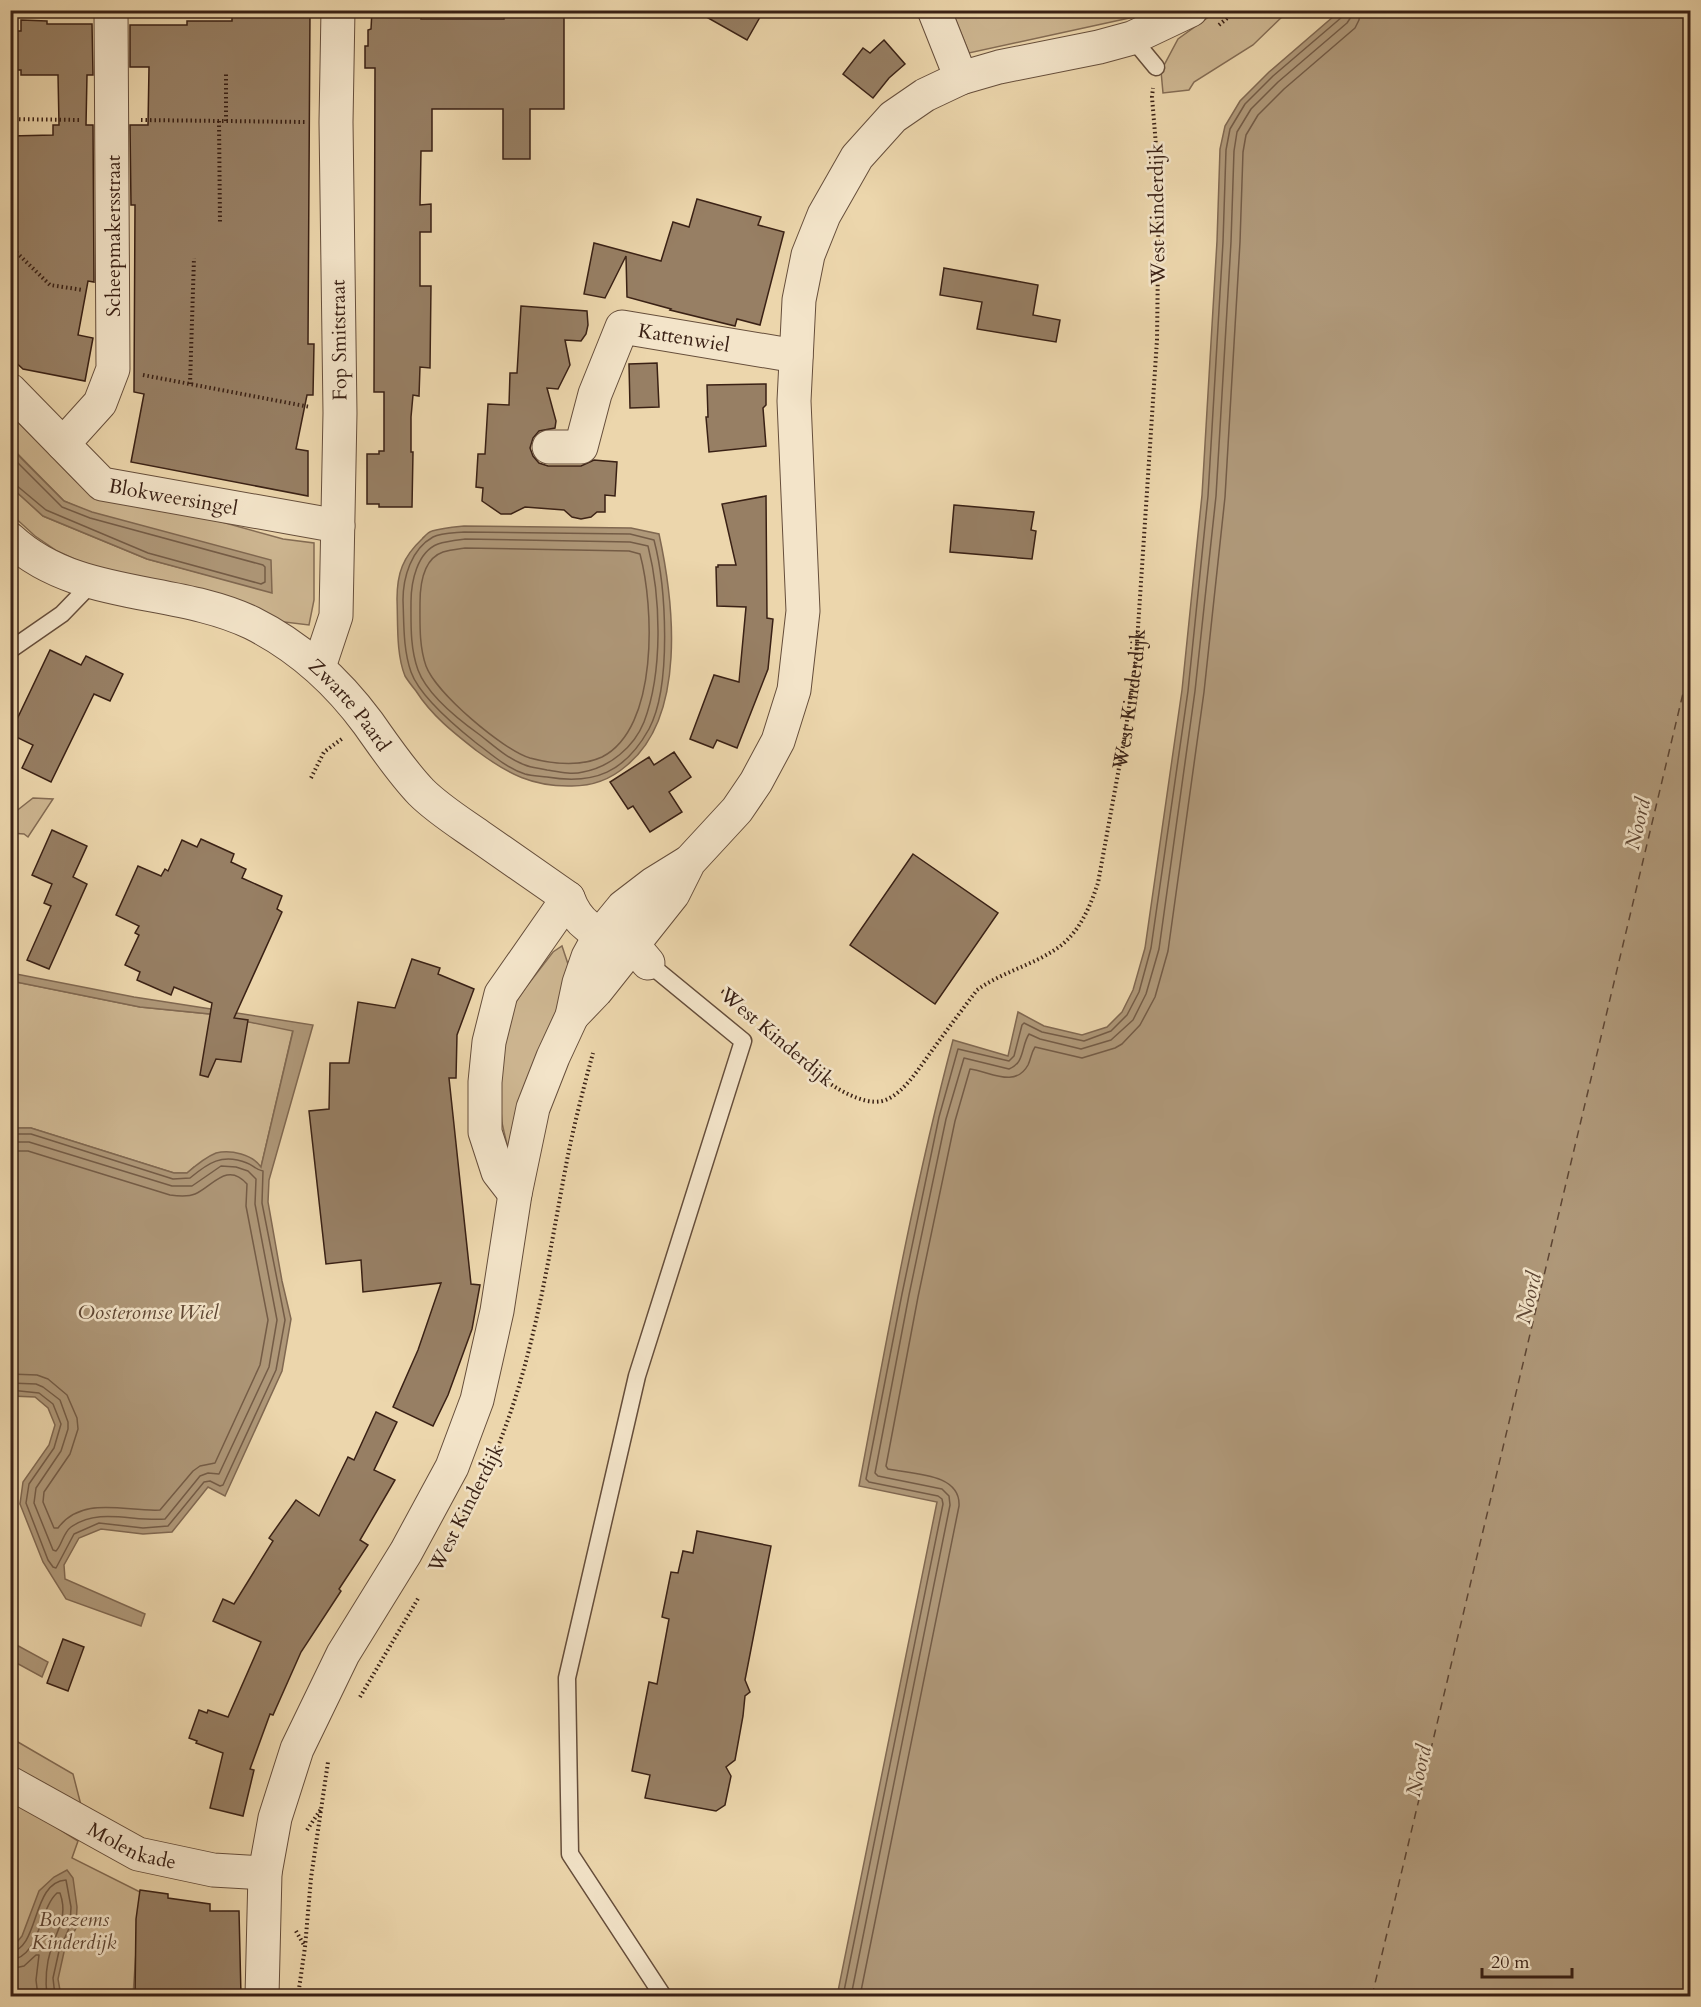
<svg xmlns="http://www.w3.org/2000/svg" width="1701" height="2007" font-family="Cardo,serif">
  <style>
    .green { fill: #ceb792; stroke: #846c54; stroke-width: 1.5 }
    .water { fill: #af9879; stroke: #806851; stroke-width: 1.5 }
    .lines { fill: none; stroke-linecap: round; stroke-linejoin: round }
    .shore { stroke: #745c47; stroke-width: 1.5 }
    .ferry { stroke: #5d4533; stroke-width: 1.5; stroke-dasharray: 8 6; stroke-linecap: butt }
    .building { fill: #977f64; stroke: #3a2115; stroke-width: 1.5 }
    .service-casing { stroke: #664e3b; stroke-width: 19 }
    .minor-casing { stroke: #664e3b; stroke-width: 35 }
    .tertiary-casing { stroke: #664e3b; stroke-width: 35 }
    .path { stroke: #3a2115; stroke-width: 4; stroke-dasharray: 1.5 3; stroke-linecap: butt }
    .service { stroke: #f3e4c9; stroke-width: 16 }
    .minor { stroke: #f3e4c9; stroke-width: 33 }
    .tertiary { stroke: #f3e4c9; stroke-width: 33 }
    .labels { text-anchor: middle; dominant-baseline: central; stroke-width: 5; stroke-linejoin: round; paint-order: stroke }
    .street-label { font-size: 20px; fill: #3a2115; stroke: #f3e4c9 }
    .park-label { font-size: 20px; font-style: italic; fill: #5f4634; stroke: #f3e4c9 }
    .water-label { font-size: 21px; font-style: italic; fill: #5d4533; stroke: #f3e4c9 }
  </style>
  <rect width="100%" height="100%" fill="#ecd6ac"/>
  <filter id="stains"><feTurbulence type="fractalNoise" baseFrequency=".00333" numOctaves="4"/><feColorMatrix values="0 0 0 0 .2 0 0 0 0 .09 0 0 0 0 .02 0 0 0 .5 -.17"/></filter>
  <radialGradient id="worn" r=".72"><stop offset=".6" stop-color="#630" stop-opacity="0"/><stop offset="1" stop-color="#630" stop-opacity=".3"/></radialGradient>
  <g class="green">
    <path d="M 952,11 L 1147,11 L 1134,17 L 969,53 Z"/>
    <path d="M 1217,11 L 1288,11 L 1253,45 L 1194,82 L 1189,90 L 1163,93 L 1161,71 L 1178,39 Z"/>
    <path d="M 11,415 L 77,482 L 283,539 L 314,543 L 314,600 L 309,625 L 268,620 L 92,567 L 57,551 L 35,536 L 11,514 L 11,487 L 43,516 L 147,559 L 272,592 L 64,501 L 11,447 Z"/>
    <path d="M 33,798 L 53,799 L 28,837 L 24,834 L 11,833 L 10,816 Z"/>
    <path d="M 562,946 L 572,976 L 508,1149 L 502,1123 L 498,1074 L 511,1009 L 526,987 L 553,952 Z"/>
    <path d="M 11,981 L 140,1007 L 210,1014 L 293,1030 L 261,1167 L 194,1167 L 187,1173 L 174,1173 L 31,1128 L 14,1128 L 11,1129 Z"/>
    <path d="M 11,1738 L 73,1774 L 83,1813 L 11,1771 Z"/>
    <path d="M 10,1798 L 78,1841 L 72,1858 L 140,1892 L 133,1996 L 11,1996 Z"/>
  </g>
  <g class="water">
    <path d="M 1341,10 L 1690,11 L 1690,1996 L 837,1996 L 937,1502 L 859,1486 C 887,1337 914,1187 953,1040 L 1008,1056 L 1018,1012 L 1044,1026 L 1082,1035 L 1107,1027 L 1122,1012 L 1133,990 L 1145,948 L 1182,690 L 1202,495 L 1217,241 L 1220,149 L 1225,126 L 1240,101 L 1269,72 Z"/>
    <path d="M 10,447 L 64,501 L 92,512 L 271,560 L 272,593 L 147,559 L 43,516 L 11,487 Z"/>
    <path d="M 464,526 L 631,528 L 659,534 C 674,603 687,717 626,766 C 611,779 593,786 572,786 C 533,787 508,774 477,751 C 454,733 432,716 416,691 C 412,686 408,681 405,676 C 396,654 398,623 397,599 C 397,573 403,557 422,539 C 425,536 428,532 432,531 C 442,528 454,527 464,526 Z"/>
    <path d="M 11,973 L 134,997 L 313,1025 L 269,1180 L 268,1202 L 282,1281 L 291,1319 L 282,1371 L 225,1496 L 208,1487 L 172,1532 L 143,1534 L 101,1529 L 79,1538 L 64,1565 L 65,1579 L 145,1614 L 141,1626 L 66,1599 L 43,1562 L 20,1504 L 23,1482 L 49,1445 L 55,1425 L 48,1408 L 35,1397 L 11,1396 L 11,1129 L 14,1128 L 31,1128 L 174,1173 L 187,1173 C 195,1166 206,1157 216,1153 C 231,1149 253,1155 261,1167 L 293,1031 L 210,1014 L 140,1007 L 11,981 Z"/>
    <path d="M 11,1642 L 48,1662 L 42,1677 L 11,1660 Z"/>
    <path d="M 67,1870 L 73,1878 L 77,1907 L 76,1928 L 64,1952 L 58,1979 L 61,1996 L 11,1996 L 11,1949 L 22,1936 L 39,1891 L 54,1877 Z"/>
  </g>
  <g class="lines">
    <g class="shore">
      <path d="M 10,455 L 62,507 L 90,518 L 263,565 L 265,567 L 265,582 L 261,584 L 148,553 L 46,510 L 16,485 L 10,484"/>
      <path d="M 464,532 L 630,534 L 654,540 C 666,586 672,686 649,729 C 625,772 595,785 547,777 C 540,776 532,776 525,774 C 506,768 490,753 475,742 C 455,726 420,697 411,672 C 403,649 404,624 403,600 C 403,578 411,549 433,537 C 441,533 455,533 464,532 Z"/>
      <path d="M 465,539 L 630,542 L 648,546 C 661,598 663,672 644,722 C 634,747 610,767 583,772 C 572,775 559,772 547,770 C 540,768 532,768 525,765 C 508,759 494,746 480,735 C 459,720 427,694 418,670 C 410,648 411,624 411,602 C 411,582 417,552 438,544 C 446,541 457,540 465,539 Z"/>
      <path d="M 465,548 L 629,551 L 640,554 C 654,606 659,728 602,757 C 580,767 553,764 530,758 C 503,750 436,693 426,666 C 419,646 420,624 420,603 C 420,585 423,559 443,552 C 449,550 458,549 465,548 Z"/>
      <path d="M 10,1134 L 31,1134 L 173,1179 L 190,1178 C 208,1163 222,1153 247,1163 C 253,1165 256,1170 263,1171 L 262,1203 L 285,1320 L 276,1370 L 223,1485 L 220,1486 L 210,1481 L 204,1482 L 168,1526 L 143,1528 L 99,1523 L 74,1534 L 56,1568 L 53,1567 L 48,1560 L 26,1503 L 29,1484 L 54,1448 L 61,1424 L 53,1404 L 39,1393 L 10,1390"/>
      <path d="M 10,1142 L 29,1142 L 172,1186 L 192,1186 L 221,1166 L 236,1167 L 248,1171 L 256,1179 L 255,1204 L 277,1320 L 269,1367 L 219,1474 L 208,1473 L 200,1476 L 165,1519 C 133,1522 99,1507 71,1527 C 63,1533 62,1545 56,1551 L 53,1550 L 34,1503 L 36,1488 L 61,1451 L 68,1429 L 68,1422 L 60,1400 L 43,1387 L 36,1384 L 10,1383"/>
      <path d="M 10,1151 L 28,1151 L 170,1195 C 178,1196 188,1197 195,1194 C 212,1187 227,1161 247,1184 L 246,1206 L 268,1320 L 260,1365 L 215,1463 L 200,1466 L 193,1471 L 160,1510 C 126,1512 82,1495 58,1528 L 54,1528 L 43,1502 L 44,1492 L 70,1454 L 78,1429 L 77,1418 L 67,1395 L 48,1379 L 37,1375 L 10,1374"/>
      <path d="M 10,1952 C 40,1949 31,1882 66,1880 L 71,1907 L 70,1926 L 59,1951 L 53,1978 L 55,1996"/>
      <path d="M 10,1960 C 40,1958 39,1909 57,1893 L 60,1893 C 68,1916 58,1928 51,1949 C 46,1965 45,1980 47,1996"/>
      <path d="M 10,1969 L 24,1966 L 36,1955 L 39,1955 L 36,1980 L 38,1996"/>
      <path d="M 843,1996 L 943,1504 L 942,1499 L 938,1496 L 869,1482 L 866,1479 L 902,1294 L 939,1117 L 958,1049 L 1009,1061 L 1014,1056 L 1022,1025 L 1024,1023 L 1042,1032 L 1084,1041 L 1111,1031 L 1127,1015 L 1139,992 L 1151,948 L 1188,691 L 1208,496 L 1223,242 L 1226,150 L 1230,129 L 1245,104 L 1273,76 L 1342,17 L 1344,10"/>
      <path d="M 851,1996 L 950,1505 L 949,1496 L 942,1489 L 878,1476 L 875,1473 L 909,1295 L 946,1119 L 964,1058 L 1009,1069 C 1025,1063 1021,1046 1029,1034 L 1040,1039 L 1081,1049 L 1111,1040 L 1133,1020 L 1146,994 L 1159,949 L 1195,691 L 1216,496 L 1231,242 L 1234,151 L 1237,132 L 1251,109 L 1278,82 L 1347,23 L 1351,17 L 1351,10"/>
      <path d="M 860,1996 L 959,1506 C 961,1473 912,1474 888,1469 L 886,1466 L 918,1297 L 955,1121 L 970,1069 C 989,1071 1015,1089 1028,1065 C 1031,1059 1031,1053 1035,1047 L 1082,1058 L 1115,1048 L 1122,1044 L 1140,1025 L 1155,997 L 1168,951 L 1204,692 L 1225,497 L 1240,242 L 1243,152 L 1246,135 L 1258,115 L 1284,89 L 1355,28 L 1359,20 L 1360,10"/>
    </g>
    <path class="ferry" d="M 1372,1996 L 1690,664"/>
  </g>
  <g class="building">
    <path d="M 232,10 L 310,10 L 308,344 L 314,344 L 313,395 L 307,395 L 296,449 L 308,451 L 308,496 L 131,462 L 144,394 L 134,392 L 135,205 L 131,205 L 130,125 L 148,125 L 149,67 L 130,67 L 130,25 L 187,25 L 187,21 L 232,21 Z"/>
    <path d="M 372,10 L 421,10 L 421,19 L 504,19 L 504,10 L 564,10 L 564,109 L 530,109 L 530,159 L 503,159 L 503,109 L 432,109 L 432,151 L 421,151 L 420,205 L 431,204 L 431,232 L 420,232 L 420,286 L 431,286 L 430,368 L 420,367 L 419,396 L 413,395 L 411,417 L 411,452 L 413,452 L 412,507 L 379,507 L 379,504 L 367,504 L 367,454 L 379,454 L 379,451 L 384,451 L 384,392 L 374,392 L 375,68 L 365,68 L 365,46 L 368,46 L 368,30 L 371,29 Z"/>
    <path d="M 694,10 L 764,10 L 747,40 Z"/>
    <path d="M 21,20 L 47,21 L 47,24 L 92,24 L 93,75 L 87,75 L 86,125 L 93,125 L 94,282 L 88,281 L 78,335 L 93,338 L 85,381 L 23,369 L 10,357 L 11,136 L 53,135 L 53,125 L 59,125 L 58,75 L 21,75 L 21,70 L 12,70 L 14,31 L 21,31 Z"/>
    <path d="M 884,40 L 905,64 L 889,78 L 873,98 L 843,74 L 863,48 L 870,53 Z"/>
    <path d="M 697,199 L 761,217 L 758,225 L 784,232 L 760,325 L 737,319 L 735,326 L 670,310 L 671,309 L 627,297 L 626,256 L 605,298 L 584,294 L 594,243 L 661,261 L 673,222 L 689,227 Z"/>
    <path d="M 944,268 L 1038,285 L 1033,315 L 1060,320 L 1056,342 L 977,329 L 982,302 L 940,295 Z"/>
    <path d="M 521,306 L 587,311 L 588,325 L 586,334 L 581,341 L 565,340 L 570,365 L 558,389 L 547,388 L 556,421 L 555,428 L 539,431 L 533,438 L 530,448 L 533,456 L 539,463 L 548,466 L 581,466 L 594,460 L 617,462 L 615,496 L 605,495 L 605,512 L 597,512 L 591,517 L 581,519 L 572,517 L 564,510 L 525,507 L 511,514 L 501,514 L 482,501 L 483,488 L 476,487 L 478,454 L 485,454 L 488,404 L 509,405 L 510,373 L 517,373 Z"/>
    <path d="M 657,363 L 659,407 L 630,408 L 629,364 Z"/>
    <path d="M 766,384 L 766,405 L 763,408 L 766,446 L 709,452 L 706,417 L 708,417 L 707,385 Z"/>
    <path d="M 766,496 L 767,618 L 773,619 L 768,669 L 737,748 L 717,740 L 713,748 L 690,739 L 714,675 L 739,682 L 746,607 L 717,606 L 716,567 L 718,567 L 718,565 L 736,565 L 722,504 Z"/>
    <path d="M 954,505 L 1034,512 L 1031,530 L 1036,531 L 1032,559 L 950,552 Z"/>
    <path d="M 50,650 L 81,665 L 86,656 L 123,674 L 110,701 L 94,694 L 51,782 L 22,768 L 33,745 L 10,734 Z"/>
    <path d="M 674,752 L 691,777 L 669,792 L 682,812 L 650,832 L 633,806 L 628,809 L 610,782 L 649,757 L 654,765 Z"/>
    <path d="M 52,830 L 87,846 L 73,877 L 87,884 L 49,969 L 27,960 L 51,906 L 44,903 L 52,884 L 32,875 Z"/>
    <path d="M 201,839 L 234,854 L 231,862 L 246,869 L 242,878 L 282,896 L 277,909 L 282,912 L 234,1018 L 248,1020 L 241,1062 L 216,1059 L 208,1077 L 200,1075 L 212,1003 L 174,987 L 171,995 L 137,980 L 140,972 L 125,965 L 139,935 L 135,933 L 139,926 L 116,915 L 138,866 L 161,876 L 165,869 L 168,871 L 182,840 L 197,847 Z"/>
    <path d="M 913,854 L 998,913 L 935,1004 L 850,945 Z"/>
    <path d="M 412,959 L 440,968 L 438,974 L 474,989 L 457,1035 L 456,1078 L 449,1078 L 471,1284 L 480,1285 L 472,1329 L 448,1395 L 433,1426 L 393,1407 L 418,1350 L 441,1283 L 363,1292 L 361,1260 L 326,1264 L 309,1111 L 329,1109 L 330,1063 L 349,1063 L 358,1002 L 395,1008 Z"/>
    <path d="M 376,1412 L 397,1422 L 374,1470 L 395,1480 L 360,1540 L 368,1545 L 339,1589 L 341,1591 L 301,1652 L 273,1715 L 270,1714 L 250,1769 L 254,1770 L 243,1816 L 210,1808 L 223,1753 L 196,1743 L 197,1741 L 189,1738 L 199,1710 L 207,1713 L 208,1710 L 228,1717 L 261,1642 L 213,1621 L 223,1599 L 234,1604 L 273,1541 L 269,1538 L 296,1500 L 319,1516 L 348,1457 L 354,1460 Z"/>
    <path d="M 697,1531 L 771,1546 L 745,1680 L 750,1692 L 745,1696 L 743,1716 L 735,1760 L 726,1767 L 731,1776 L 725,1805 L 716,1811 L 645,1798 L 650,1775 L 632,1771 L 649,1682 L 657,1684 L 669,1619 L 662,1617 L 671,1572 L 678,1573 L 683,1551 L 693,1553 Z"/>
    <path d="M 63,1639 L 84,1647 L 68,1691 L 47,1683 Z"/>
    <path d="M 140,1890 L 168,1894 L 168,1898 L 210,1904 L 210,1911 L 239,1911 L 241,1996 L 135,1996 L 136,1919 Z"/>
  </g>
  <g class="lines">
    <defs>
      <g id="service">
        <path d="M 1132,38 L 1156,67"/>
        <path d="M 10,650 L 62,614 L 92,583"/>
        <path d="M 648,963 L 743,1041 L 637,1376 L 567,1678 L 570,1854 L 663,1996"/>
      </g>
      <g id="minor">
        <path d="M 934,10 L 961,78"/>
        <path id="s2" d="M 10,390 L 102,484 L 338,526"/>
        <path d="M 63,444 L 100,403 L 113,369 L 111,10"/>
        <path id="s3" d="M 549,447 L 581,447 L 595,394 L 622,327 L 796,356"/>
        <path d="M 319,667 L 336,616 L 340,413 L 336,122 L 338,10"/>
        <path d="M 632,944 L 648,963"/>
        <path d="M 515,1194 L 498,1172 L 485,1132 L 485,1082 L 489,1042 L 501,994 L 568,898"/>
        <path id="s4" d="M 10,1783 L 138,1854 L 213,1870 L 265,1873"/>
      </g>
      <g id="tertiary">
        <path id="s5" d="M 10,539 C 77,601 175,586 252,623 C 300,647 337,681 368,723 C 385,747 401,771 421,792 C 438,809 459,822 479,836 C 509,857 539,878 568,898 C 578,925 594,933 620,940"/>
        <path d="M 572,1016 L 596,991 L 673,894 L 689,862 L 737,810 L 756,782 L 778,741 L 794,690 L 803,611 L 794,401 L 799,300 L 808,255 L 824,215 L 857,157 L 893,117 L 925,95 L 961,78 L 999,67 L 1099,47 L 1132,38 L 1191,10"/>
        <path d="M 262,1996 L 265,1873 L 275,1818 L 297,1749 L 343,1654 L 406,1552 L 452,1467 L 477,1400 L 497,1311 L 515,1194 L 533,1108 L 553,1057 L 572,1016 L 579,983 L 588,957 L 600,935 L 623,907 L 653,884 L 687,863"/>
      </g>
    </defs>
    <use href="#service" class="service-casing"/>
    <use href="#minor" class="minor-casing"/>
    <use href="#tertiary" class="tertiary-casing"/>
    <g class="path">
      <path d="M 227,18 L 227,10"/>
      <path d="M 1219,25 L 1237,10"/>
      <path d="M 10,119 L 80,120"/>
      <path d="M 141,120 L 305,122"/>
      <path d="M 219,121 L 220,223"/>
      <path d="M 226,121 L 226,72"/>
      <path d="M 10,246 L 50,285 L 83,290"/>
      <path d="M 143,375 L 310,407"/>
      <path d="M 190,384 L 194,258"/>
      <path d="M 311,778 L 324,752 L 343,738"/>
      <path d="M 722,991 L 737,1001 L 749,1012"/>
      <path id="s1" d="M 763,1026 C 785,1049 854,1116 888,1099 C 906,1090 919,1068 931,1052 C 946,1031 962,1010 977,990 C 1002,972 1033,965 1056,949 C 1079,934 1090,907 1098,883 L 1125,735 L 1136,658 L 1157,340 L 1159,182 L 1152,97 L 1153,88"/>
      <path d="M 483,1480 C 532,1379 547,1264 568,1155 C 575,1121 584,1086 593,1053"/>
      <path d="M 460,1525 L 480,1487"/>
      <path d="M 360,1697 L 419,1597"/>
      <path d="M 307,1830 L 321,1809"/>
      <path d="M 296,1931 L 304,1945"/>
      <path d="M 298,1996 L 305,1947 L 311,1878 L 328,1762"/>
    </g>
    <use href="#service" class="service"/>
    <use href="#minor" class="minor"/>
    <use href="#tertiary" class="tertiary"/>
  </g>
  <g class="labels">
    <g class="street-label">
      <text transform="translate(1157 214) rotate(-91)">West Kinderdijk</text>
      <text transform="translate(113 236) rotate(-90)">Scheepmakersstraat</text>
      <text stroke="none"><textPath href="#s3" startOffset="222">Kattenwiel</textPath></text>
      <text transform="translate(339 340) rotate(-91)">Fop Smitstraat</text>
      <text stroke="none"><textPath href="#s2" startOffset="204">Blokweersingel</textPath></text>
      <text stroke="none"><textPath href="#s1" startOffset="648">West Kinderdijk</textPath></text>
      <text stroke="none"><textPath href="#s5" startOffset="388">Zwarte Paard</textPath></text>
      <text transform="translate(777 1037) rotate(40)">West Kinderdijk</text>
      <text transform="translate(466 1508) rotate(-63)">West Kinderdijk</text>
      <text stroke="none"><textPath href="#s4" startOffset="138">Molenkade</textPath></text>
    </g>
    <g class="park-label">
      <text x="74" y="1919">Boezems<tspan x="74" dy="23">Kinderdijk</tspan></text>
    </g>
    <g class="water-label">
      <text transform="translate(1638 824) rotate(-77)">Noord</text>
      <text transform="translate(1529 1298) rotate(-77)">Noord</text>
      <text x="148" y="1312">Oosteromse Wiel</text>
      <text transform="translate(1419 1771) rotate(-77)">Noord</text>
    </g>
  </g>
  <rect width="1701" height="2007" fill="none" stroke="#ecd6ac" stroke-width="36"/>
  <rect x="12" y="12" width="1677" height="1983" fill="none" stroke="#3a2115" stroke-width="3"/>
  <rect x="18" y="18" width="1665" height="1971" fill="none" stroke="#3a2115" stroke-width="1.5"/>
  <path d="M1482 1968v9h90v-9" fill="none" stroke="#3a2115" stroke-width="3"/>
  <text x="1491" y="1968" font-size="18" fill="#3a2115" stroke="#f3e4c9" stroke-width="4.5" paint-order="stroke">20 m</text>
  <rect width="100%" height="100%" filter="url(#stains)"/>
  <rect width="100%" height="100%" fill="url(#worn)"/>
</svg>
